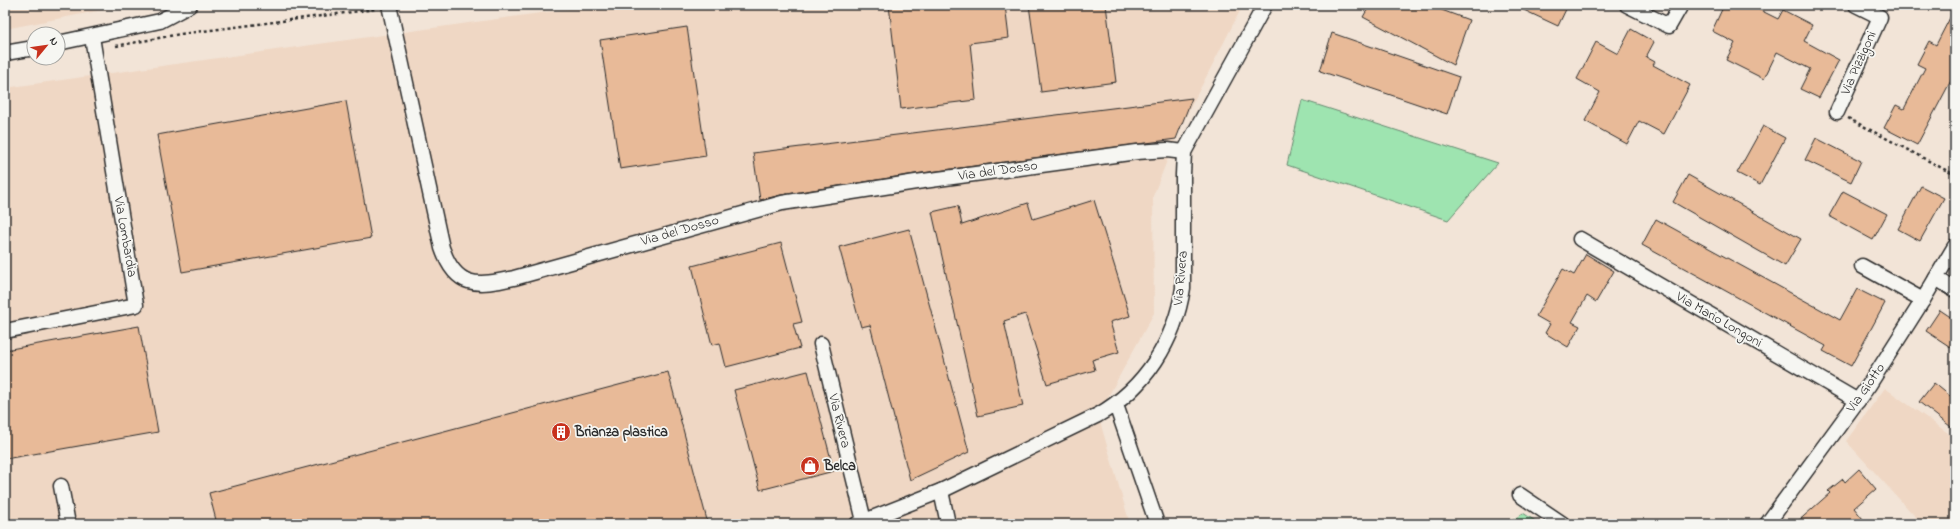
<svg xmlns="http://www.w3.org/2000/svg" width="1960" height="529" font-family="'Indie Flower',sans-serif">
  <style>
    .built { fill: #efd7c4 }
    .green { fill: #9ee4b0; stroke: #64886e }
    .building { fill: #e8ba98; stroke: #2b2b2b }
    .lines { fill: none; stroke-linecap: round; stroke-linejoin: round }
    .minor-casing { stroke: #2b2b2b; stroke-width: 17 }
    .path { stroke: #2b2b2b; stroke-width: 2.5; stroke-dasharray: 3 3; stroke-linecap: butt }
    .minor { stroke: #f6f6f2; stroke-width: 14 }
    .labels { text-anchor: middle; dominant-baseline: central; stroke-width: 3.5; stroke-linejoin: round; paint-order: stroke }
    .street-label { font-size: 14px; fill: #2b2b2b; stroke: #f6f6f2 }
    .poi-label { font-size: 14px; font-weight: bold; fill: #2b2b2b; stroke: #f6f6f2; text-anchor: start }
  </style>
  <rect width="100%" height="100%" fill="#f2e4d7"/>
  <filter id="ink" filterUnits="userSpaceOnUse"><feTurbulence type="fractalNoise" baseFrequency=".025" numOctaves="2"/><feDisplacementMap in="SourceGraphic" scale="8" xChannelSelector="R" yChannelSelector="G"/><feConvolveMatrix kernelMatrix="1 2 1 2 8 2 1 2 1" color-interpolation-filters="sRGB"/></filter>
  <g filter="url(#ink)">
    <g class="built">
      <path d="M 5,5 L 123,5 L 123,6 L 5,29 Z"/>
      <path d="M 597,5 L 1243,5 L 1180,128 L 1153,196 L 1154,313 L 1098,415 L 1130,524 L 5,524 L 5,88 Z"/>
      <path d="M 1885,388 L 1955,438 L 1955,524 L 1922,524 L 1846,441 Z"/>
    </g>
    <g class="green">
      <path d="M 1302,100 L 1498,163 L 1448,220 L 1287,165 Z"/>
      <path d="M 1523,513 L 1540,524 L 1508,524 Z"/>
    </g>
    <g class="building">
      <path d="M 889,5 L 1005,5 L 1009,38 L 970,43 L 976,100 L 901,109 Z"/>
      <path d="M 1029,5 L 1106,5 L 1116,82 L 1041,92 Z"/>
      <path d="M 1370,5 L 1428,5 L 1469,20 L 1453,65 L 1363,17 Z"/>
      <path d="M 1513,5 L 1568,5 L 1558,26 Z"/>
      <path d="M 1724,5 L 1750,5 L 1778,19 L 1783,10 L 1812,25 L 1804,41 L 1839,60 L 1819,98 L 1800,89 L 1810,69 L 1777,52 L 1764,79 L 1726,60 L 1735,43 L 1712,31 Z"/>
      <path d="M 1955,8 L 1955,73 L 1917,145 L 1884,128 L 1896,105 L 1904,109 L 1925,68 L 1917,64 L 1929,41 L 1936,45 Z"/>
      <path d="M 687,27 L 706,156 L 620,169 L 600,40 Z"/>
      <path d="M 1631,29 L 1654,42 L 1646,57 L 1655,62 L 1653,65 L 1690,85 L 1664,134 L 1639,121 L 1627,144 L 1585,121 L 1600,92 L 1577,79 L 1596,42 L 1618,54 Z"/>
      <path d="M 1332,33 L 1459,77 L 1447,114 L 1320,71 Z"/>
      <path d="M 1192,98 L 1176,139 L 915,174 L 781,195 L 760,200 L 753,153 Z"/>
      <path d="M 346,101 L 371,238 L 182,272 L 157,135 Z"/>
      <path d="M 1763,126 L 1785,138 L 1760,185 L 1737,173 Z"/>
      <path d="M 1816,138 L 1861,161 L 1851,182 L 1805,160 Z"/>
      <path d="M 1688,175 L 1801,239 L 1785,266 L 1673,202 Z"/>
      <path d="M 1921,186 L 1944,198 L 1920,241 L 1898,229 Z"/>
      <path d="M 1843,191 L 1887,214 L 1873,240 L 1829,216 Z"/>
      <path d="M 1094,200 L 1130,316 L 1110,322 L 1119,352 L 1092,360 L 1095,370 L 1047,384 L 1025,314 L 1004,321 L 1023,406 L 978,416 L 932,212 L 958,206 L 962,225 L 1028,203 L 1033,219 Z"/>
      <path d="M 1656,219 L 1840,320 L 1857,289 L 1885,303 L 1851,366 L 1823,351 L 1826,346 L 1642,245 Z"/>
      <path d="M 909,229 L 969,452 L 910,480 L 870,325 L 861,327 L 839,247 Z"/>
      <path d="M 781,243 L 802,322 L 793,324 L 800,348 L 726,367 L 720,343 L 712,345 L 692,266 Z"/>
      <path d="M 1586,254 L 1614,271 L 1596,302 L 1587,296 L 1572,322 L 1580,326 L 1568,347 L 1545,333 L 1550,324 L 1536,316 L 1563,269 L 1574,275 Z"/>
      <path d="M 1940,310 L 1955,320 L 1955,350 L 1926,331 Z"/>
      <path d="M 139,326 L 158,432 L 5,459 L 5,350 Z"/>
      <path d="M 808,371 L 834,471 L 760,490 L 734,390 Z"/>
      <path d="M 668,372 L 708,524 L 217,524 L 209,493 Z"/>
      <path d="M 1934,383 L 1955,400 L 1955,430 L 1919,402 Z"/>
      <path d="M 1859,469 L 1876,489 L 1854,508 L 1867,524 L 1795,524 L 1830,493 L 1828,491 L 1843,479 L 1845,482 Z"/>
    </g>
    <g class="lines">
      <defs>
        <g id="minor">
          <path d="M 389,5 L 442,248 C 456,289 477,286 514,278 L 782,203 L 916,182 L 1137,152 L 1167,150 L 1184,152"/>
          <path d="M 1627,5 L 1669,26 L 1681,5"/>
          <path d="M 58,43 L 160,21 L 190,5"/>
          <path d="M 5,53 L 34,48"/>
          <path d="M 1837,112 L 1880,17 L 1856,5"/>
          <path d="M 1580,239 L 1858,401"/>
          <path d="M 1862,266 L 1923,300"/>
          <path d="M 1936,278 L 1955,290"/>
          <path d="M 5,331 L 136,305 L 92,37"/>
          <path d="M 821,344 L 864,521"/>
          <path d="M 1116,405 L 1157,524"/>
          <path d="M 61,486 L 68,524"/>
          <path d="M 941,491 L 948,524"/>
          <path d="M 1520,495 L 1563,524"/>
          <path d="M 857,524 L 941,491 L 1098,415 C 1145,388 1175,341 1183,288 L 1183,175 L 1184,152 L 1265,5"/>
          <path d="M 1767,524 L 1869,385 L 1923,300 L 1955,246"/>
        </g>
      </defs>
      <use href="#minor" class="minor-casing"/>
      <g class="path">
        <path d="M 116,46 L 180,34 L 376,9"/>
        <path d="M 42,60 L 53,58"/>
        <path d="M 1848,118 L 1955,175"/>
      </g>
      <use href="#minor" class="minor"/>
    </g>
  </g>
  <defs>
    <symbol id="building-disc" viewBox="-11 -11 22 22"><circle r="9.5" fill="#c8321e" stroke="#f6f6f2"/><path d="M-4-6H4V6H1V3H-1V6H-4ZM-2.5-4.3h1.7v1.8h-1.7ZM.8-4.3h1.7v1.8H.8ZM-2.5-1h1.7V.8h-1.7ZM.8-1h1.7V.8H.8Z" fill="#fff"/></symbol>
    <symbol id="shop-disc" viewBox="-11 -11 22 22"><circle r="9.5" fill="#c8321e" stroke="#f6f6f2"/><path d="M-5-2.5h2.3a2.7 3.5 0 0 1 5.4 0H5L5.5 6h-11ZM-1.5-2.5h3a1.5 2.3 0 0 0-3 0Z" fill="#fff"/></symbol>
  </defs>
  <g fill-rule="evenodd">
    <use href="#building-disc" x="550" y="421" width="22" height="22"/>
    <use href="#shop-disc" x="799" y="455" width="22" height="22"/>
  </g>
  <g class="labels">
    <g class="street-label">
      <text transform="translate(1859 63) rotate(-66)">Via Pizzigoni</text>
      <text transform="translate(998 171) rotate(-8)">Via del Dosso</text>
      <text transform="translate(680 231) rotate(-16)">Via del Dosso</text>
      <text transform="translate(125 237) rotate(80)">Via Lombardia</text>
      <text transform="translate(1181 278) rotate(-85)">Via Rivera</text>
      <text transform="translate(1719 320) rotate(30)">Via Mario Longoni</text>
      <text transform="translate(1866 388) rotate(-55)">Via Giotto</text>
      <text transform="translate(839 421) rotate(76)">Via Rivera</text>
    </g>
    <g class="poi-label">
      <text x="575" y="432">Brianza plastica</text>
      <text x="824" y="466">Belca</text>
    </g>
  </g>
  <rect width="1960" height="529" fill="none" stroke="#f6f6f2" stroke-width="20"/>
  <rect x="10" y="10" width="1940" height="509" fill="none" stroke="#2b2b2b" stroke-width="1.5" filter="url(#ink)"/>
  <g transform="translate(46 46) rotate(61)"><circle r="19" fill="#f6f6f2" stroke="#a5a5a2"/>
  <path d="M0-3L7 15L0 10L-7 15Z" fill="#c8321e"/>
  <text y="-6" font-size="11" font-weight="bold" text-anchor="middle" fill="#2b2b2b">N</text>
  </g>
</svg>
